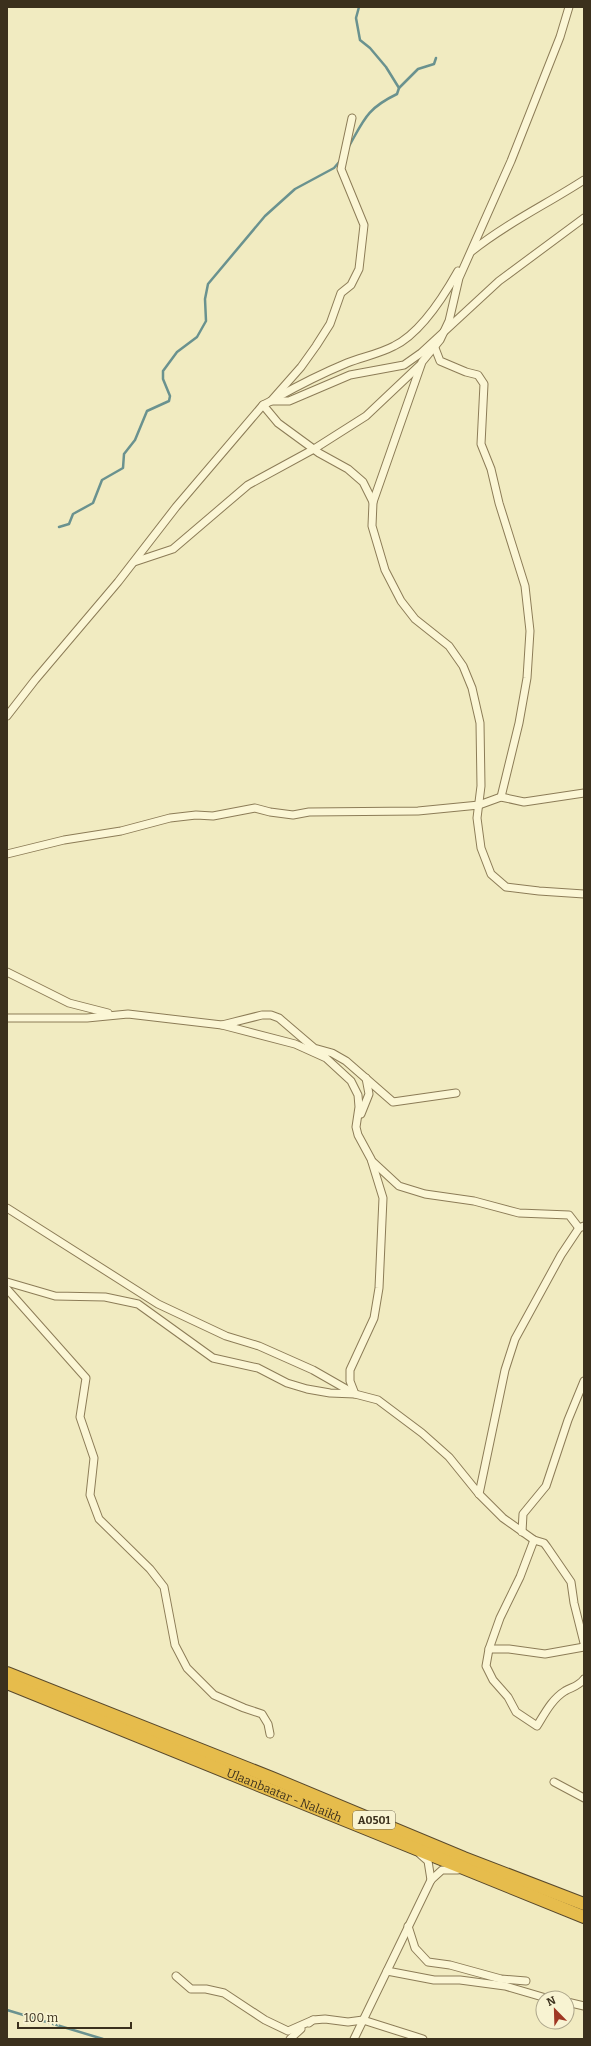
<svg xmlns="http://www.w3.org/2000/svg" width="591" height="2046" font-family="Bitter,serif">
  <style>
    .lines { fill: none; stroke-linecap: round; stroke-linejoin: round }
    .stream { stroke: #6a928f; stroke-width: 2.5 }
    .street-casing { stroke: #8c7c57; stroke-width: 9 }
    .highway-casing { stroke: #59492c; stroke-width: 14 }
    .street { stroke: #fbf6d5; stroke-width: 7 }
    .highway { stroke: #e6bc4c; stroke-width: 12 }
    .labels { text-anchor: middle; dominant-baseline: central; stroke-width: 4; stroke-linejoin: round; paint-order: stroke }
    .shield { fill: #f8f3d2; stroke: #746a53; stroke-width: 1 }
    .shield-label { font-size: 11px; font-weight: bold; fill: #3b301d }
    .street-label { font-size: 12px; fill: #3b301d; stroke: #f8f3d2 }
  </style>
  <rect width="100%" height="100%" fill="#f1ebc1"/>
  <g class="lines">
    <g class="stream">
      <path d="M 399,88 L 418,69 L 434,64 L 436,58"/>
      <path d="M 348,148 C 364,120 366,109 397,94 L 399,88 L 386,67 L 370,48 L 360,40 L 356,18 L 359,7"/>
      <path d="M 59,527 L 69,524 L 73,514 L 93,503 L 102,480 L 123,468 L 124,454 L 135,440 L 147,411 L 169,401 L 170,396 L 163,379 L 163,371 L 177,352 L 197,337 L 206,321 L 205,299 L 208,284 L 265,216 L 295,189 L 334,168 L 340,161"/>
      <path d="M 7,2010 L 103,2039"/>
    </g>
    <defs>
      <g id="street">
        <path d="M 472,251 C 507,223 547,204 584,180"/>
        <path d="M 435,348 L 440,361 L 466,372 L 478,375 L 484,384 L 481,444 L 491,469 L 499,503 L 525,586 L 530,631 L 527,678 L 519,723 L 501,797"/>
        <path d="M 276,398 C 299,385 323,373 347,363 C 362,357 379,354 394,346 C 421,333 444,296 458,271"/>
        <path d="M 271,401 L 289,401 L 350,375 L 404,365 L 421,353 L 499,281 L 584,218"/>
        <path d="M 263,405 L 278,423 L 319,453 L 348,469 L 363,482 L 373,502 L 372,526 L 385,570 L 401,601 L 415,619 L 449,646 L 463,666 L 472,688 L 480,723 L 481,786 L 477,818 L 481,848 L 491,874 L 506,887 L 539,891 L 584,894"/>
        <path d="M 373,502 L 422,362 L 440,340 L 449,321 L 459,278 L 511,161 L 560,37 L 569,7"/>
        <path d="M 134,562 L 173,549 L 248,485 L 314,449 L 366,416 L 420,365"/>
        <path d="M 7,716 L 35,680 L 118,582 L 176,507 L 263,405 L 271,401 L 301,367 L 316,346 L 330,324 L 341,293 L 351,285 L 359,269 L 364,225 L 341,169 L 352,118"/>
        <path d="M 7,854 L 64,840 L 121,831 L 170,818 L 196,815 L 213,816 L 255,808 L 270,812 L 293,815 L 309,812 L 418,811 L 479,805 L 501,797 L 524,802 L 584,793"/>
        <path d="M 7,972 L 69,1003 L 108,1013"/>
        <path d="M 7,1018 L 87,1018 L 128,1014 L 222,1025 L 295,1044 L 326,1058 L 351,1081 L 358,1095 L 359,1107 L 356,1127 L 358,1135 L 371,1159 L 383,1198 L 379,1288 L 374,1318 L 350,1370 L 350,1381 L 355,1394 L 330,1393 L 307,1389 L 287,1383 L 258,1368 L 213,1358 L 138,1304 L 105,1297 L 55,1296 L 7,1282"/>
        <path d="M 222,1025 L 262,1015 L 271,1015 L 279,1018 L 314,1048 L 332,1053 L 346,1061 L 393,1102 L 456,1093"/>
        <path d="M 361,1114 L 369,1094 L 366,1078"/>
        <path d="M 372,1161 L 399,1186 L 425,1194 L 474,1201 L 519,1213 L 569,1215 L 579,1228"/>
        <path d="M 7,1208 L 158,1304 L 226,1336 L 259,1346 L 313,1370 L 355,1394 L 378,1400 L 422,1433 L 449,1457 L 479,1494 L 503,1518 L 534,1540 L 544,1543 L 547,1547 L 571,1582 L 574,1603 L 584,1643"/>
        <path d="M 7,1289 L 86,1378 L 80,1417 L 94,1458 L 90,1495 L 99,1519 L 150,1569 L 164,1587 L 175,1645 L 187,1668 L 214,1695 L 244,1708 L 262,1714 L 268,1724 L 270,1734"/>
        <path d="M 479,1494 L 505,1370 L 515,1339 L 561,1255 L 579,1228 L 584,1226"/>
        <path d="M 522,1532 L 523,1514 L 546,1486 L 568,1420 L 584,1381"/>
        <path d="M 534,1540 L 520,1577 L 500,1618 L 489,1649 L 486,1666 L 493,1680 L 508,1697 L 516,1712 L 537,1726 C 545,1713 552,1699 565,1691 C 572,1687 579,1686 584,1679"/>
        <path d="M 489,1649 L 509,1649 L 545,1654 L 584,1647"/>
        <path d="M 554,1782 L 584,1798"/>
        <path d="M 420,1854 L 428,1861 L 431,1880"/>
        <path d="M 408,1926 L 415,1948 L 428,1962 L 450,1965 L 501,1979 L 526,1981"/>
        <path d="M 387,1971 L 434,1980 L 460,1980 L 505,1986 L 546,1998"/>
        <path d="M 176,1976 L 191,1989 L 206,1989 L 224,1993 L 265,2020 L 288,2031 L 313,2020"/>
        <path d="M 567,2002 L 584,2006"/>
        <path d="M 309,2023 L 313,2020 L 325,2019 L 348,2022 L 363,2020 L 423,2039"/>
        <path d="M 290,2039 L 301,2029"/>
        <path d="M 354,2039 L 431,1880 L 442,1870 L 458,1870"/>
      </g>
      <g id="highway">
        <path d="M 7,1673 L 272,1778 L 464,1858 L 584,1904"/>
        <path id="s1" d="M 7,1683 L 584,1917"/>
      </g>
    </defs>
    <use href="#street" class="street-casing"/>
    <use href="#highway" class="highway-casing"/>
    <use href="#street" class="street"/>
    <use href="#highway" class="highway"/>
  </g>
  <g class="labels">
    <rect class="shield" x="353" y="1811" width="42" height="18" rx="3"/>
    <g class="shield-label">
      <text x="374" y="1820">A0501</text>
    </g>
    <g class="street-label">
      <text stroke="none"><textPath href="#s1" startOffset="299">Ulaanbaatar - Nalaikh</textPath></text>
    </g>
  </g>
  <rect width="591" height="2046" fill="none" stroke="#3b301d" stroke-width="16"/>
  <g transform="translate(555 2010) rotate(337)"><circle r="19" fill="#f8f3d2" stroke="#aca58a"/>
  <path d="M0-3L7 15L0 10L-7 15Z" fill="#9f3723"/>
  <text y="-6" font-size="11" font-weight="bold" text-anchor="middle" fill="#3b301d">N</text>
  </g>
  <path d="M18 2022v6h113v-6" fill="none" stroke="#3b301d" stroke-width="2"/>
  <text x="24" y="2022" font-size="12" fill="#3b301d" stroke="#f8f3d2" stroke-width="3" paint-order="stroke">100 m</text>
</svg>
